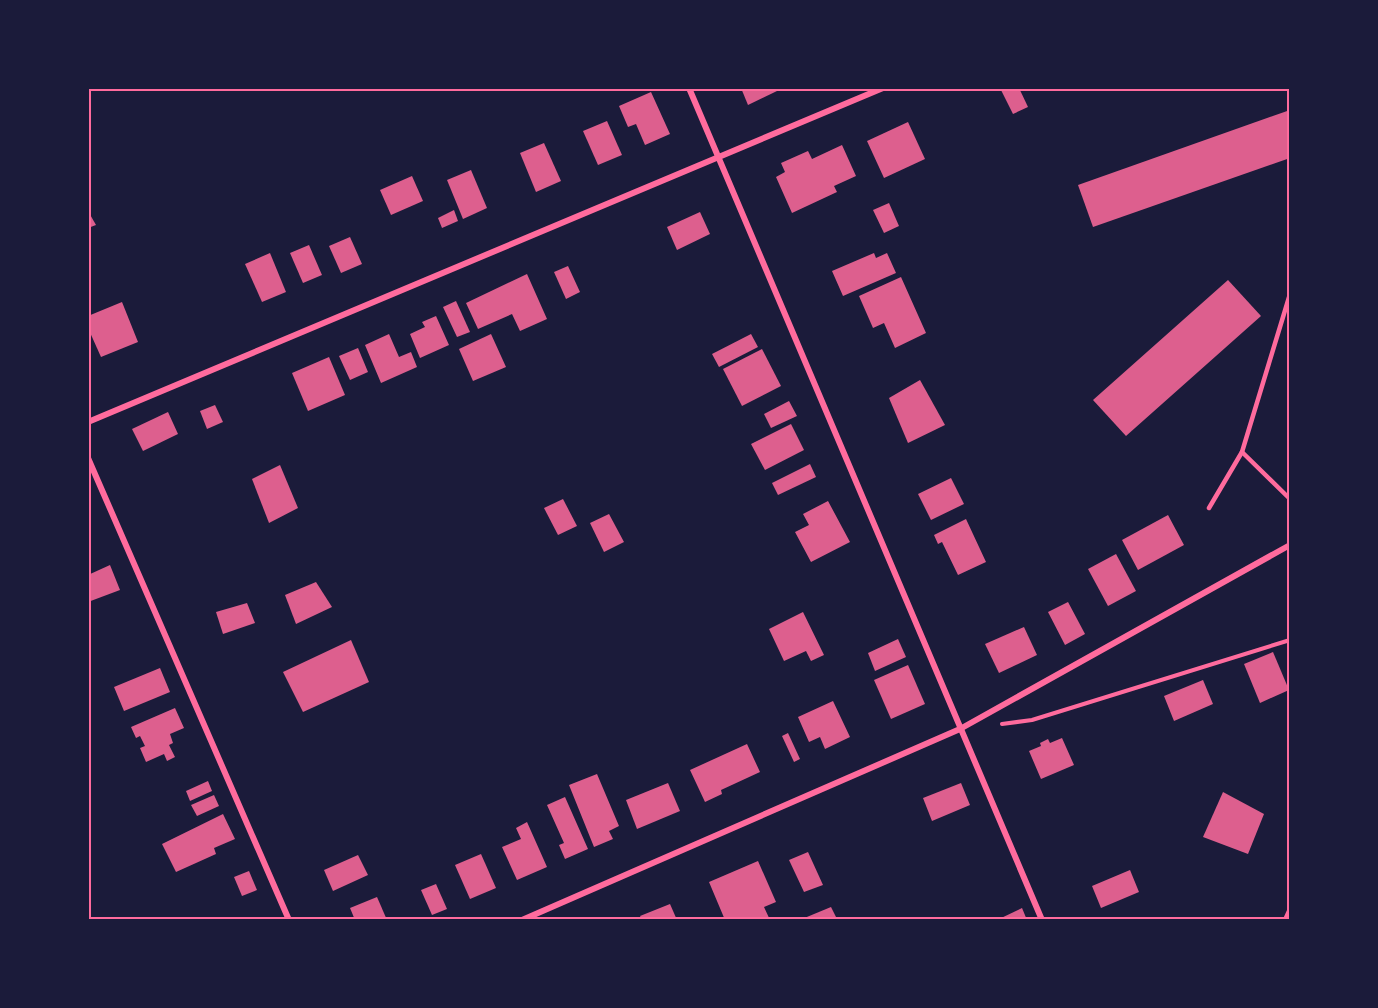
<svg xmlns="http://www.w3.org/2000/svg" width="1378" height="1008" font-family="'Roboto Condensed',sans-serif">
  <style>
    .building { fill: #dd5f8e }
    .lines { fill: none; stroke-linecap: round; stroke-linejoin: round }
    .path { stroke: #ff6b9d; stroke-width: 4 }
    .service { stroke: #ff6b9d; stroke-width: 4.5 }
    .minor { stroke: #ff6b9d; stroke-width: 6 }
    .neatline { fill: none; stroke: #ff6b9d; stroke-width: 2 }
  </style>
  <rect width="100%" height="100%" fill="#1b1b3a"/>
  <g class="building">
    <path d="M 741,88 L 775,88 L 777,91 L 748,105 Z"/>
    <path d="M 1000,88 L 1019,88 L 1028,107 L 1013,114 Z"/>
    <path d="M 651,92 L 670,134 L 645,145 L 636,124 L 628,127 L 619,106 Z"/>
    <path d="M 1290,110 L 1290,158 L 1093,227 L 1078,185 Z"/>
    <path d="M 607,121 L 622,155 L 598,165 L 583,131 Z"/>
    <path d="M 908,122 L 925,159 L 884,178 L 867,141 Z"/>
    <path d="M 544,143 L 561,181 L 536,192 L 520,153 Z"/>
    <path d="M 842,145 L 856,176 L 834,186 L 837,192 L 792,213 L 776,177 L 785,172 L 781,163 L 808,151 L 812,159 Z"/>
    <path d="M 471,170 L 487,208 L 463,219 L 447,180 Z"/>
    <path d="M 412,176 L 423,201 L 391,215 L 380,190 Z"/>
    <path d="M 889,203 L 899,226 L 884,233 L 873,210 Z"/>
    <path d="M 454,210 L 458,221 L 442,228 L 438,218 Z"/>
    <path d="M 88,211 L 96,225 L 88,228 Z"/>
    <path d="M 700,212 L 710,234 L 677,250 L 667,227 Z"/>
    <path d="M 350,237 L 362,264 L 341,273 L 329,246 Z"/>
    <path d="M 309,245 L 322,275 L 303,283 L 290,253 Z"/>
    <path d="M 270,253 L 286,292 L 262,302 L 245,264 Z"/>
    <path d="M 874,253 L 876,258 L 887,253 L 896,273 L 843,296 L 832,271 Z"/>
    <path d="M 568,266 L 580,292 L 566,299 L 554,272 Z"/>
    <path d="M 527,274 L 547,319 L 520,331 L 512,314 L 478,329 L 466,303 Z"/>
    <path d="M 901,277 L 926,333 L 895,348 L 884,323 L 873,328 L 859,296 Z"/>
    <path d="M 1228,280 L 1261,316 L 1126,436 L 1093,400 Z"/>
    <path d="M 456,301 L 470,332 L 457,337 L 443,307 Z"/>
    <path d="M 122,302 L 138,342 L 101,357 L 88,328 L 88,316 Z"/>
    <path d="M 436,316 L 449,345 L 420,358 L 410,334 L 425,327 L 422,322 Z"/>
    <path d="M 389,334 L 399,357 L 411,352 L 417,367 L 381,383 L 365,345 Z"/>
    <path d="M 491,334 L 506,367 L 473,381 L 459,349 Z"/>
    <path d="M 751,334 L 758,347 L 719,367 L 712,354 Z"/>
    <path d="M 358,348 L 368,372 L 350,380 L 339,356 Z"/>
    <path d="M 762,349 L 781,386 L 742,406 L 723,369 Z"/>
    <path d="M 329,357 L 345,395 L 308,411 L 292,373 Z"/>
    <path d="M 920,380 L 945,425 L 908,443 L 889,398 Z"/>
    <path d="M 789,401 L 797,416 L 771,428 L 764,414 Z"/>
    <path d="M 215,405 L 223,422 L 207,429 L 200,411 Z"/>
    <path d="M 168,412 L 178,434 L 143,451 L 132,429 Z"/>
    <path d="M 791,424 L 804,450 L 765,470 L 751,444 Z"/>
    <path d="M 810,464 L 816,477 L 778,495 L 772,483 Z"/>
    <path d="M 280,465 L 298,508 L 269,523 L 252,479 Z"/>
    <path d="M 951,478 L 964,504 L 931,520 L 918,494 Z"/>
    <path d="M 563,499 L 577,526 L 558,535 L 544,508 Z"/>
    <path d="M 828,501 L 850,542 L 811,562 L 795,532 L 809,525 L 803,514 Z"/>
    <path d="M 609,514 L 624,542 L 604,552 L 590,523 Z"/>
    <path d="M 1168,515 L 1184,545 L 1138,570 L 1122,540 Z"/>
    <path d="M 966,519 L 986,562 L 958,575 L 942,542 L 938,544 L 934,535 Z"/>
    <path d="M 1116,554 L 1136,591 L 1108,606 L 1088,569 Z"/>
    <path d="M 110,565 L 120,590 L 88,602 L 88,575 Z"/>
    <path d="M 316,582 L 332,607 L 296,624 L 285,595 Z"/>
    <path d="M 1068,602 L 1085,634 L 1065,645 L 1048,612 Z"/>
    <path d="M 247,603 L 255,623 L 223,634 L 216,612 Z"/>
    <path d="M 803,612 L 824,655 L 811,661 L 806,651 L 784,661 L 769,629 Z"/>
    <path d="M 1024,627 L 1037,655 L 999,673 L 985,644 Z"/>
    <path d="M 898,639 L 906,657 L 875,671 L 868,653 Z"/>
    <path d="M 351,640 L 369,682 L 303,712 L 283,672 Z"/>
    <path d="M 1273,652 L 1289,690 L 1260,703 L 1244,664 Z"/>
    <path d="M 908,665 L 925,704 L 891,719 L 874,680 Z"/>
    <path d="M 160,668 L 170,692 L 124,711 L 114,687 Z"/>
    <path d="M 1203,680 L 1213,704 L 1174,721 L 1164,696 Z"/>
    <path d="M 833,701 L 850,737 L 825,749 L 820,737 L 809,742 L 798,717 Z"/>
    <path d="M 175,708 L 184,728 L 170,734 L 173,743 L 169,745 L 175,757 L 167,761 L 164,754 L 146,762 L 140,748 L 145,746 L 140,736 L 136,738 L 131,727 Z"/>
    <path d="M 788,733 L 800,759 L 794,762 L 782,736 Z"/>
    <path d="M 1062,738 L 1074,765 L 1041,779 L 1029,751 L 1041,746 L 1040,743 L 1048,739 L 1050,743 Z"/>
    <path d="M 747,744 L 760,772 L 721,790 L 722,794 L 705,802 L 690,770 Z"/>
    <path d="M 597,774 L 619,826 L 609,831 L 613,839 L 594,847 L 569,785 Z"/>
    <path d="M 208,781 L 212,791 L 190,801 L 186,791 Z"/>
    <path d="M 668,783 L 680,811 L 637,829 L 626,800 Z"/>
    <path d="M 961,783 L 970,805 L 932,821 L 923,798 Z"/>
    <path d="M 1223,792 L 1264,814 L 1248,854 L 1203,837 Z"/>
    <path d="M 214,795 L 219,806 L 197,816 L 191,805 Z"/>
    <path d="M 565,797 L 588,849 L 565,859 L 559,845 L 564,843 L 547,805 Z"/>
    <path d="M 223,814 L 235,839 L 214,848 L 216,854 L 176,872 L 162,844 Z"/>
    <path d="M 527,822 L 547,867 L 517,880 L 502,847 L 521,839 L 516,828 Z"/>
    <path d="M 808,852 L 823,885 L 804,892 L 789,860 Z"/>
    <path d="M 481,854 L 496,888 L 470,899 L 455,865 Z"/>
    <path d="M 358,855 L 368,875 L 333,891 L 324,870 Z"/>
    <path d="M 758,861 L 776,902 L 764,907 L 770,920 L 725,920 L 709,882 Z"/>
    <path d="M 1130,870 L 1139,892 L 1101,908 L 1092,886 Z"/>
    <path d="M 249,871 L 257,890 L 242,896 L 234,877 Z"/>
    <path d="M 436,884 L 447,909 L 432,915 L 421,890 Z"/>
    <path d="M 377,897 L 387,920 L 355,920 L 350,908 Z"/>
    <path d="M 670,904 L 677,920 L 642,920 L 640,916 Z"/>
    <path d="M 831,907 L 837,919 L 802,919 Z"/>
    <path d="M 1022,908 L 1027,920 L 997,920 Z"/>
  </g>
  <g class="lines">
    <path class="path" d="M 1002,724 L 1032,720 L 1290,640"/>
    <g class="service">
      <path d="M 1290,294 L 1242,452 L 1290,499"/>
      <path d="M 1209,508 L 1242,452"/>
      <path d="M 1285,920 L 1290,909"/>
    </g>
    <g class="minor">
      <path d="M 689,88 L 1042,920"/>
      <path d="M 88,422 L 883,88"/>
      <path d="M 88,458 L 289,920"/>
      <path d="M 522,920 L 960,729 L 1290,545"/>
    </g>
  </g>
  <rect width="1378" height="1008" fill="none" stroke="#1b1b3a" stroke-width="180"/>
  <rect x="90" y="90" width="1198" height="828" class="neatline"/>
</svg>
